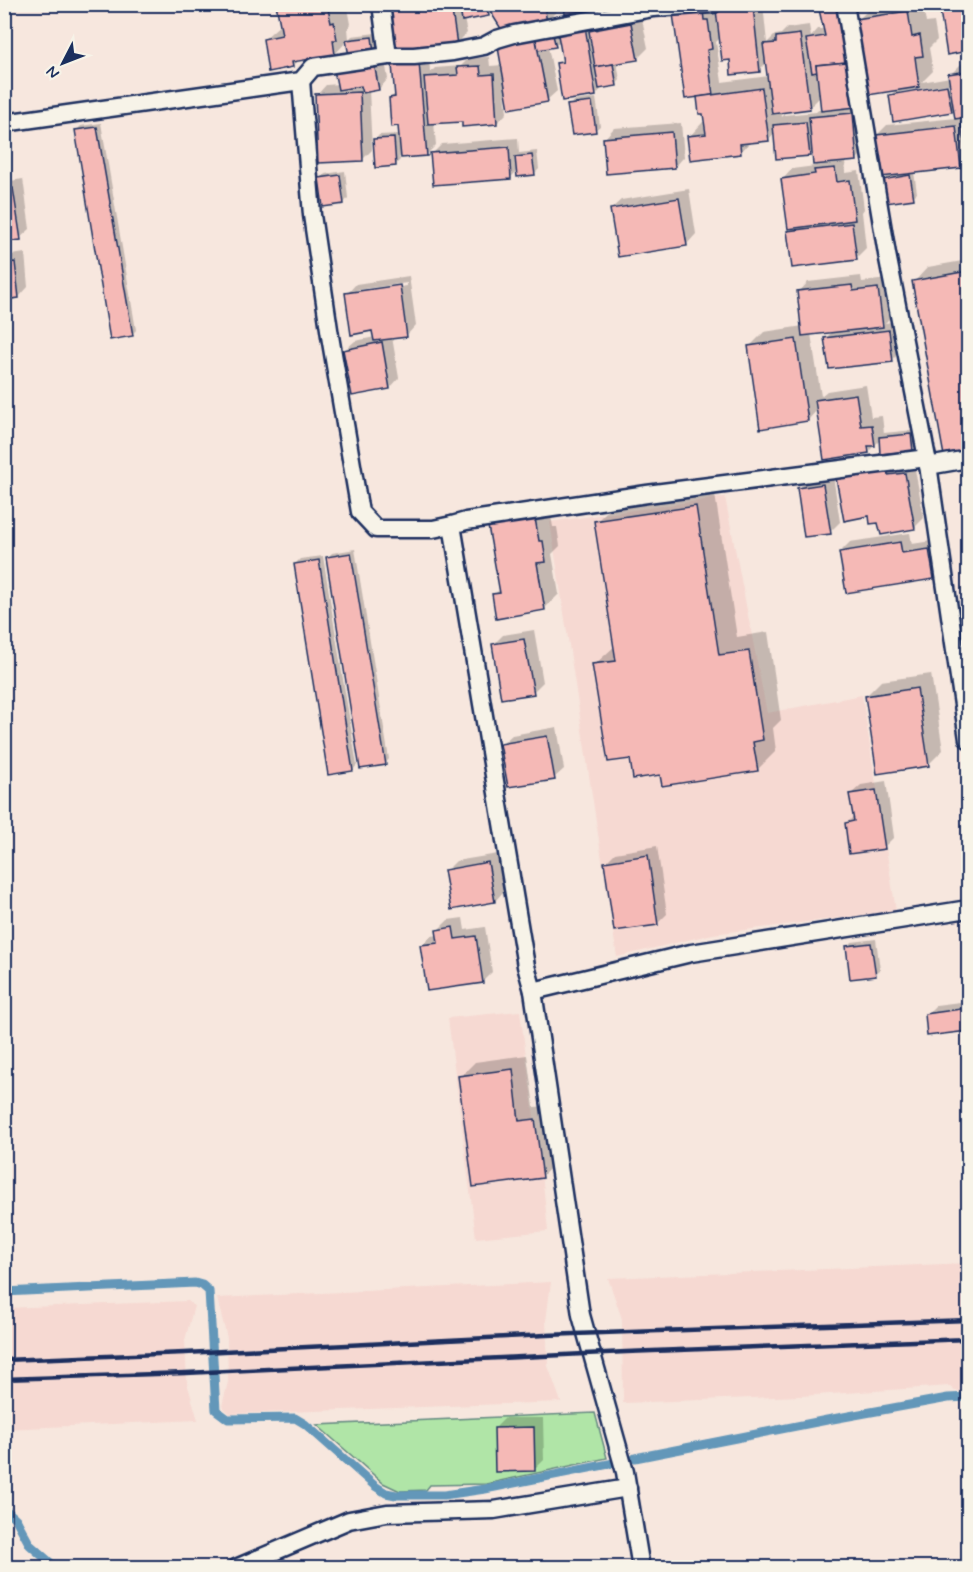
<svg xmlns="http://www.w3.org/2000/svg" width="973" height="1572" font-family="Mynerve,sans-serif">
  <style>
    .built { fill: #f6d9d2 }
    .green { fill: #b0e5a7; stroke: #668a82; stroke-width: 1.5 }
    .shadow { fill: #0003; fill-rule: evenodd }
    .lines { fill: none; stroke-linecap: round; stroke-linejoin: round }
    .stream { stroke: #6497b9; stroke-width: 9 }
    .building { fill: #f5b9b6; stroke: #1b2f5e; stroke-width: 1.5 }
    .lane-casing { stroke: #1b2f5e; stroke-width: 21 }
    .lane { stroke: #f7f3e8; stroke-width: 16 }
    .rail { stroke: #1b2f5e; stroke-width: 4.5 }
  </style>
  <rect width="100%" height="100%" fill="#f7e7de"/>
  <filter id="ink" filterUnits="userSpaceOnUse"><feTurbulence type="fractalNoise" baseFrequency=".0167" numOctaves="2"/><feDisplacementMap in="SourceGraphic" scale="12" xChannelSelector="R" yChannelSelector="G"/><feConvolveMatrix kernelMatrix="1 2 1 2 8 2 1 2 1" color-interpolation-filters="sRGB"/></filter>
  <g filter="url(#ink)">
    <g class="built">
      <path d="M 725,497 L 767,713 L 862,695 L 896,911 L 713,934 L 617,957 L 550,522 Z"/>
      <path d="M 520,1011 L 543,1183 L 548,1231 L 476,1238 L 448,1018 Z"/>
      <path d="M 968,1263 L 968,1391 L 955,1391 L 949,1386 L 801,1396 L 623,1403 L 622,1319 L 608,1278 Z"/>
      <path d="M 551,1282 L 546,1321 L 548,1366 L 561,1402 L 230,1414 L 222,1406 L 228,1382 L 227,1338 L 217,1298 Z"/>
      <path d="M 188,1301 L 194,1306 L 185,1340 L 187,1383 L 198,1420 L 5,1429 L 5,1308 Z"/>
    </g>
    <path class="green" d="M 595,1413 L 607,1458 L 486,1484 L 430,1485 L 426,1490 L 400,1491 L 383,1483 L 317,1425 Z"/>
    <g class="shadow">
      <path d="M 278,4 L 344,4 L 345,9 L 348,8 L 351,24 L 348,28 L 349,39 L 352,36 L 376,33 L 378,47 L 373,51 L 348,40 L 335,54 L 298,60 L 292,66 L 264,39 L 281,24 Z"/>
      <path d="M 394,4 L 561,4 L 561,7 L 546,22 L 494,10 L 488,15 L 464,19 L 467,33 L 457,43 L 417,45 L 391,7 Z"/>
      <path d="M 724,4 L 763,4 L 767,43 L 775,35 L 781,34 L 787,28 L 809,25 L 811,37 L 818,29 L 825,29 L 820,6 L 821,4 L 850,4 L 859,41 L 858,20 L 873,5 L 923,4 L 926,23 L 934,22 L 937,40 L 929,48 L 933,71 L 922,82 L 950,77 L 950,75 L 965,60 L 968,59 L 968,161 L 968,158 L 960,166 L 914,172 L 917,193 L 913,197 L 884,180 L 889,175 L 877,135 L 887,125 L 956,118 L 955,107 L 951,111 L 890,96 L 897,89 L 865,68 L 866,150 L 856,160 L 845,161 L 846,173 L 859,171 L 864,209 L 862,212 L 866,248 L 856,258 L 789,232 L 794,227 L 783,179 L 792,169 L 815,166 L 814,150 L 809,155 L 775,132 L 769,139 L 751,141 L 740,153 L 689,137 L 703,122 L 706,122 L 675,14 L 717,11 ZM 721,37 L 731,58 L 759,70 L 767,62 L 769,76 L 722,82 L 716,42 ZM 954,83 L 955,86 L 900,95 L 900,92 ZM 821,96 L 822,107 L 816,112 L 784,115 L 782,117 L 781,111 L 809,108 Z"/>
      <path d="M 940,4 L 968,4 L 968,50 L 948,53 Z"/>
      <path d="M 641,14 L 648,48 L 638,58 L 617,62 L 620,80 L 616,85 L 603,87 L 596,95 L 557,64 L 563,58 L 560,40 L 555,46 L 548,47 L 557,91 L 547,100 L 505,92 L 507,113 L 497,123 L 463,120 L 434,122 L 436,145 L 426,155 L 399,157 L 400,160 L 395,165 L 375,140 L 379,135 L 400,134 L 390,98 L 396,93 L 394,65 L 404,55 L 429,53 L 430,73 L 435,68 L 461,66 L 469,58 L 489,57 L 490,66 L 503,65 L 499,42 Z"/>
      <path d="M 384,54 L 388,79 L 379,89 L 369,90 L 372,150 L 362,160 L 317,95 L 326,85 L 339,84 Z"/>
      <path d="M 4,78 L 8,89 L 4,93 Z"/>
      <path d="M 596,98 L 600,126 L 595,130 L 569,106 L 574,101 Z"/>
      <path d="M 101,123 L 136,330 L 132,335 L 76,131 L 81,126 Z"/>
      <path d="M 681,123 L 684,157 L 675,167 L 605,138 L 614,128 Z"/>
      <path d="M 518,138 L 519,153 L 537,151 L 539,169 L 534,174 L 518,170 L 511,177 L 432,154 L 442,144 Z"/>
      <path d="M 345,171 L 348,198 L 344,203 L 321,178 L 325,174 Z"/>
      <path d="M 23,179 L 30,229 L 20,238 L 4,241 L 4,182 Z"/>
      <path d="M 689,189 L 696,234 L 687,244 L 611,209 L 621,200 Z"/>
      <path d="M 25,253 L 28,287 L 19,297 L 4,298 L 4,256 Z"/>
      <path d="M 968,260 L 968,450 L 945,454 L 914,282 L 928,267 Z"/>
      <path d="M 409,276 L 416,325 L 407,335 L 392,337 L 399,378 L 390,388 L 345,350 L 355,341 L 375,337 L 374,330 L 347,294 L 356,284 ZM 407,283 L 407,286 L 356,293 L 356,290 Z"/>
      <path d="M 861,276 L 862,282 L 888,279 L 892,316 L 885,323 L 899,321 L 902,350 L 892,360 L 826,338 L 833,331 L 811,334 L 821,396 L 827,391 L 866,385 L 871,417 L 882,416 L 884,433 L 915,430 L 917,445 L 912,449 L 880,440 L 868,452 L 818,409 L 808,420 L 749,347 L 764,332 L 803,326 L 799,292 L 808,282 Z"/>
      <path d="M 914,464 L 924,518 L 914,528 L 870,514 L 838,479 Z"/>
      <path d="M 833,475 L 840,522 L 830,532 L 799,488 L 809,478 Z"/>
      <path d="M 714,488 L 737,637 L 768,632 L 781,720 L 773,728 L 776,751 L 757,770 L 661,773 L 631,757 L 594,665 L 615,646 L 596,522 L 615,503 Z"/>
      <path d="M 549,504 L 553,527 L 557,527 L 560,546 L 552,554 L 559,594 L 544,609 L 494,595 L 501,588 L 490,526 Z"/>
      <path d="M 910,533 L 912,544 L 938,540 L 943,568 L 933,578 L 840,552 L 850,542 Z"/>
      <path d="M 355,549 L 389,759 L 385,764 L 327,558 L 332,553 Z"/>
      <path d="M 323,556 L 357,765 L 353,770 L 295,564 L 300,559 Z"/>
      <path d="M 534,630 L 543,682 L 533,692 L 493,645 L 503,635 Z"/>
      <path d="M 931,674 L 943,750 L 928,765 L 866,696 L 881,681 Z"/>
      <path d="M 557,727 L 564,769 L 554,778 L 502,744 L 512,735 Z"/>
      <path d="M 886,781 L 894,837 L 884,847 L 847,823 L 854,816 L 851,794 L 861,785 Z"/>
      <path d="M 657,846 L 667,914 L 657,924 L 606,862 L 615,853 Z"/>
      <path d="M 498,854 L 504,891 L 495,901 L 446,871 L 456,861 Z"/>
      <path d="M 463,918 L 465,930 L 485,927 L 492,972 L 482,982 L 421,946 L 431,936 L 439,935 L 438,930 L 448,920 Z"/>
      <path d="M 876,939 L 880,970 L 875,974 L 848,947 L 852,942 Z"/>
      <path d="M 968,1001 L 968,1029 L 929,1034 L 926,1015 L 936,1005 Z"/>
      <path d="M 527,1055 L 534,1107 L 549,1106 L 557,1162 L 542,1176 L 460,1077 L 475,1062 Z"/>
      <path d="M 505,1418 L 543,1418 L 544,1460 L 534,1470 L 495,1428 Z"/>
    </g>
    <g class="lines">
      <g class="stream">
        <path d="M 4,1292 L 195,1283 L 202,1285 L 209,1291 L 216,1410 L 228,1419 L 295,1418 L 305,1424 L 375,1486 L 386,1493 L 396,1495 L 444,1495 L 485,1489 L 614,1463"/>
        <path d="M 635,1458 L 827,1420 L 948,1398 L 968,1397"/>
        <path d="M 4,1508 L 16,1519 L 30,1545 L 54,1566 L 114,1568"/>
      </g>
    </g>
    <g class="building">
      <path d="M 276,4 L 327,4 L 331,23 L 334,22 L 337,40 L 333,40 L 335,55 L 292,62 L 293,67 L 268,72 L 263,39 L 282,35 Z"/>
      <path d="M 403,4 L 451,4 L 457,45 L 415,52 L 415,47 L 396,50 L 390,7 Z"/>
      <path d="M 459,4 L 487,4 L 489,16 L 462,21 Z"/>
      <path d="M 491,4 L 544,4 L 547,23 L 503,32 L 493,16 Z"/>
      <path d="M 564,4 L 593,4 L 594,9 L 565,14 Z"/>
      <path d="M 839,4 L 847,62 L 816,65 L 817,72 L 812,73 L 806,39 L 825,36 L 818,5 Z"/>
      <path d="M 939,4 L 968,4 L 968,51 L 947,55 Z"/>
      <path d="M 753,6 L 760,72 L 731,75 L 730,60 L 722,61 L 716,10 Z"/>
      <path d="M 703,10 L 704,20 L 708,20 L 712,49 L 707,50 L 713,95 L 685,99 L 673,14 Z"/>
      <path d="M 908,11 L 912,37 L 920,35 L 923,56 L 915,57 L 919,87 L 868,95 L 856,19 Z"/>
      <path d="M 631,23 L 638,60 L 595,67 L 589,31 Z"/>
      <path d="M 585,26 L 596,96 L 562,101 L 556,63 L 563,62 L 557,30 Z"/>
      <path d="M 552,31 L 556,47 L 538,50 L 535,35 Z"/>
      <path d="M 800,34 L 810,109 L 772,114 L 763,44 L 776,43 L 776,37 Z"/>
      <path d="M 535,35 L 548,102 L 509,109 L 497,42 Z"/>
      <path d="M 372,37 L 374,53 L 349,56 L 346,40 Z"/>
      <path d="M 419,62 L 427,156 L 401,158 L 398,126 L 391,127 L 389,98 L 395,97 L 392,65 Z"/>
      <path d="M 847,62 L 848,74 L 853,73 L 856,107 L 821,111 L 816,65 Z"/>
      <path d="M 374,63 L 379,90 L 363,93 L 361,86 L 338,90 L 334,70 Z"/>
      <path d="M 613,64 L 617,86 L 599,89 L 595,67 Z"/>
      <path d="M 480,66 L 481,75 L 494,74 L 497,124 L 462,127 L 462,122 L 428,124 L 424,77 L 458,75 L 457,67 Z"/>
      <path d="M 968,71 L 968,117 L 955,119 L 948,74 Z"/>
      <path d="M 947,85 L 952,112 L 893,122 L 889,95 Z"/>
      <path d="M 762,88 L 769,141 L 740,144 L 741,154 L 690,160 L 687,136 L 706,134 L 703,114 L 699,114 L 697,97 Z"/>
      <path d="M 360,92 L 363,161 L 318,163 L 315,94 Z"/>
      <path d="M 592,102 L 596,132 L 572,135 L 567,105 Z"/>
      <path d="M 853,113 L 857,161 L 813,165 L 809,117 Z"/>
      <path d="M 968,121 L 968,170 L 961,122 Z"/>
      <path d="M 806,122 L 810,156 L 776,159 L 773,125 Z"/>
      <path d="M 956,126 L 961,168 L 881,177 L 876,135 Z"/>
      <path d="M 97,127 L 133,336 L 110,340 L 75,130 Z"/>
      <path d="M 672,132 L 675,168 L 606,174 L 603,138 Z"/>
      <path d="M 394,138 L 396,166 L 375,168 L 373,139 Z"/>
      <path d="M 509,147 L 511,179 L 433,185 L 430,153 Z"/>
      <path d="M 532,155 L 535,175 L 517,177 L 515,157 Z"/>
      <path d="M 835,168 L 837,182 L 850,180 L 855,220 L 788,229 L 781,179 L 815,174 L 814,170 Z"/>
      <path d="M 340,175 L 344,204 L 323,207 L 319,178 Z"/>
      <path d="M 910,175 L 914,199 L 886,203 L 882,180 Z"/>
      <path d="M 13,188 L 21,240 L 4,242 L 4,189 Z"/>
      <path d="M 679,198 L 687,246 L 618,257 L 610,209 Z"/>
      <path d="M 852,223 L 857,260 L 792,268 L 787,231 Z"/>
      <path d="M 15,262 L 19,298 L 4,300 L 4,263 Z"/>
      <path d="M 968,271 L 968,452 L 944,456 L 912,281 Z"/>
      <path d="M 400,285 L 407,337 L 374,341 L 372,331 L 351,335 L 345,293 Z"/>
      <path d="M 852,285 L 853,291 L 878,288 L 883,327 L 802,336 L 797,291 Z"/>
      <path d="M 889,330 L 893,362 L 829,369 L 824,338 Z"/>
      <path d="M 796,339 L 808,421 L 760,429 L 748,346 Z"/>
      <path d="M 382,342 L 390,389 L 352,396 L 343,350 Z"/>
      <path d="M 856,394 L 861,426 L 872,425 L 875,446 L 868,446 L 869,453 L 824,460 L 815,400 Z"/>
      <path d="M 911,434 L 913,451 L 880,454 L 879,437 Z"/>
      <path d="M 887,469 L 888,475 L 905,473 L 915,529 L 881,535 L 878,523 L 870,524 L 869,516 L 844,521 L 836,478 Z"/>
      <path d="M 823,484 L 831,534 L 804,537 L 797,488 Z"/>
      <path d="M 696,506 L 719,655 L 749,651 L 763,740 L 753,742 L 758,771 L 662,786 L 660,775 L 633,779 L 630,759 L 608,762 L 592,664 L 616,661 L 594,521 Z"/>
      <path d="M 535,518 L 539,541 L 543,541 L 546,562 L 537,563 L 545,610 L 496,619 L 492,594 L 500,593 L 488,526 Z"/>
      <path d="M 900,542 L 902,553 L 929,549 L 934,579 L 846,593 L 839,552 Z"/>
      <path d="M 351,553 L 386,765 L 360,769 L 326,557 Z"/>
      <path d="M 319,560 L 353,771 L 328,775 L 294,564 Z"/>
      <path d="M 524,639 L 534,694 L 501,699 L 492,644 Z"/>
      <path d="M 917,688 L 929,766 L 877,774 L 865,696 Z"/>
      <path d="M 547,736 L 555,780 L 508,787 L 500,744 Z"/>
      <path d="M 876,790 L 885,849 L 849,854 L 845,823 L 854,821 L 849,794 Z"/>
      <path d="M 648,855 L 658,925 L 614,931 L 604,862 Z"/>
      <path d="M 488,862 L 495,902 L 451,910 L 444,870 Z"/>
      <path d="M 453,927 L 455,939 L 476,936 L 483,983 L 427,991 L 420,945 L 438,943 L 436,930 Z"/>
      <path d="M 871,943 L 876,976 L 850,979 L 846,946 Z"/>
      <path d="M 968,1008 L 968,1031 L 927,1036 L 925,1014 Z"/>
      <path d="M 513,1069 L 519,1121 L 535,1119 L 543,1178 L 473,1187 L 458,1076 Z"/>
      <path d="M 534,1427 L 535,1471 L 495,1472 L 494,1428 Z"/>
    </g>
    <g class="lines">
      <defs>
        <g id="lane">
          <path d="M 381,4 L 388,56"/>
          <path d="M 845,4 L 887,254 L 927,458 L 968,739"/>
          <path d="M 301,81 L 312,215 L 330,336 L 360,512 L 376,529 L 433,529 L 452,525 L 526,966 L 533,991 L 581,1315 L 625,1472 L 641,1568"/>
          <path d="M 4,123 L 301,81 L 313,67 L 388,56 L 414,56 L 453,52 L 484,46 L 497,39 L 514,34 L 653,8 L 713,4"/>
          <path d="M 928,466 L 968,459"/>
          <path d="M 452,525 L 466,521 L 647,494 L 927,458"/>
          <path d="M 533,991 L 691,953 L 968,909"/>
          <path d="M 236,1568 L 349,1520 L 387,1513 L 494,1510 L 628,1488"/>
        </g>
      </defs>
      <use href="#lane" class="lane-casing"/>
      <use href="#lane" class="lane"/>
      <g class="rail">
        <path d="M 4,1360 L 185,1353 L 546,1335 L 968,1320"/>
        <path d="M 4,1379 L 186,1373 L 626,1352 L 968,1339"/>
      </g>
    </g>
  </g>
  <rect width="973" height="1572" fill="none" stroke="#f7f3e8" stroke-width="24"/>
  <rect x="12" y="12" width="949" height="1548" fill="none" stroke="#1b2f5e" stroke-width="2" filter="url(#ink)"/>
  <g transform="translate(63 63) rotate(228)" stroke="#f7f3e8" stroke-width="4.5" paint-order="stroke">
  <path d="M0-4.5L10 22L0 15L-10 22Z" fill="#1b2f5e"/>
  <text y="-9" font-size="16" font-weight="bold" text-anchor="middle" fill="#1b2f5e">N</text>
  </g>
</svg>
